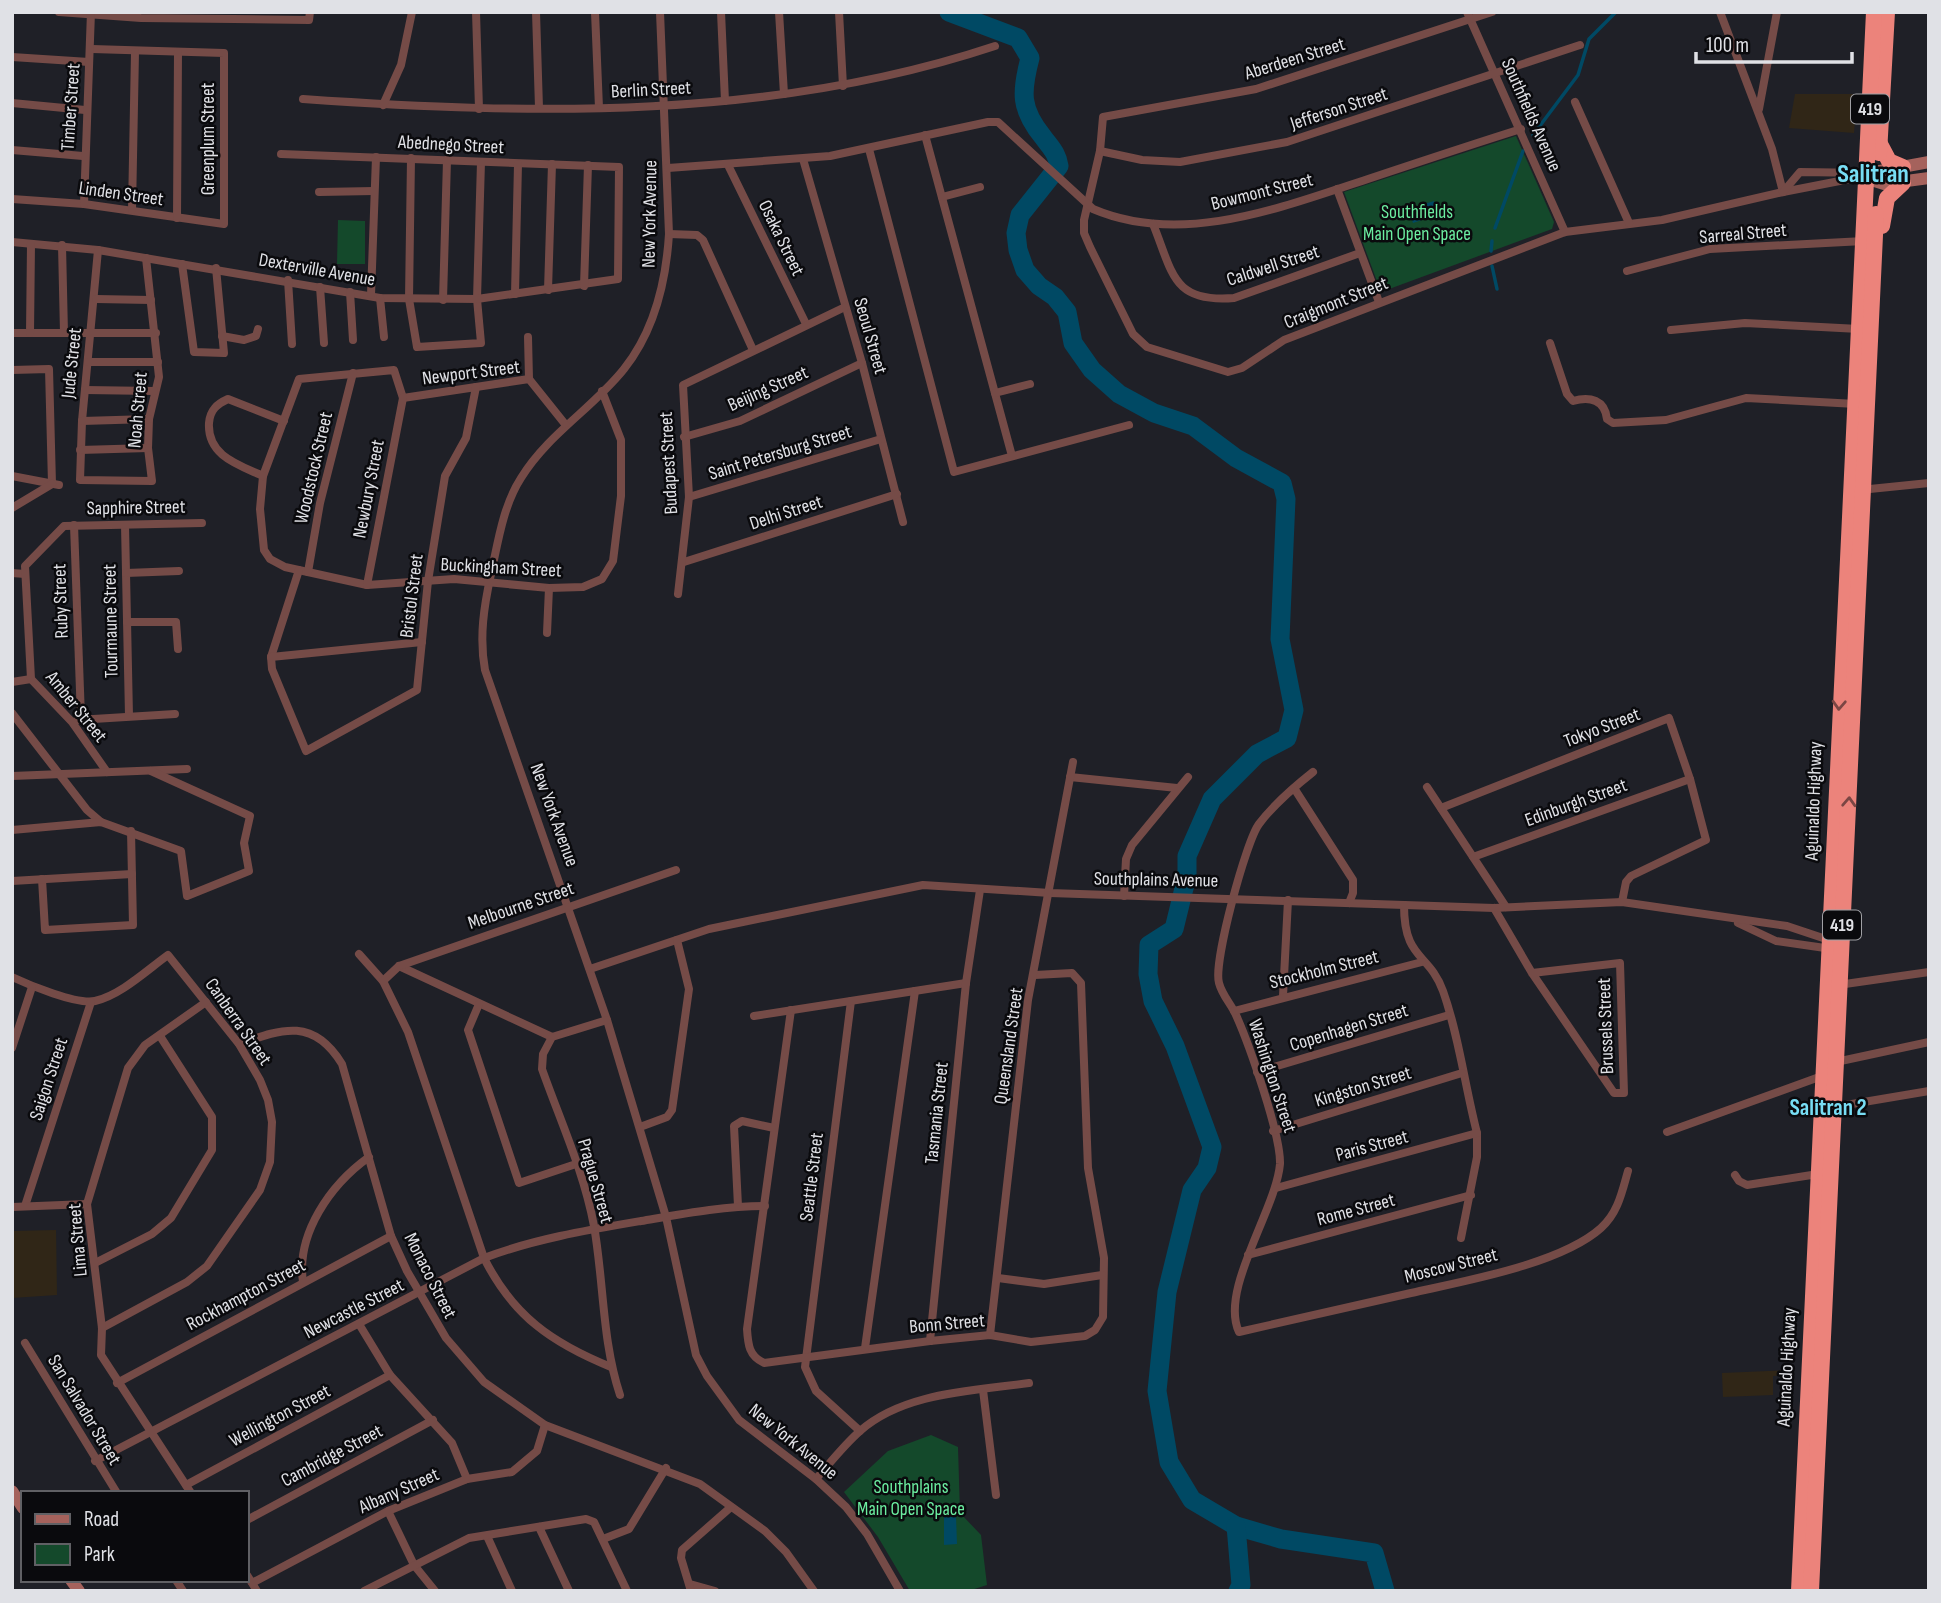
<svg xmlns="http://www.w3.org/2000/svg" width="1941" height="1603" font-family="'Sofia Sans Condensed',sans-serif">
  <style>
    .education { fill: #302617 }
    .green { fill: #14492b }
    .water { fill: #004964 }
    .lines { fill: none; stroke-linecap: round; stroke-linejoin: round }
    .stream { stroke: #004964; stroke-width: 3.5 }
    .river { stroke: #004964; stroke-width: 19 }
    .street { stroke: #754b47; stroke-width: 8 }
    .secondary { stroke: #a5625c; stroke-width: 12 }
    .highway { stroke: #ec837b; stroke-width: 16 }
    .oneway { stroke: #7b4644 }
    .labels { text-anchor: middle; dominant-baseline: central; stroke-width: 5; stroke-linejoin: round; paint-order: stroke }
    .shield { fill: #0a0a0d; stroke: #a0a0a5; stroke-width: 2 }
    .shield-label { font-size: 18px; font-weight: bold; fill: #e0e1e6 }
    .street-label { font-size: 19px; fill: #e0e1e6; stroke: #0a0a0d }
    .park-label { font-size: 19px; fill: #6ceea1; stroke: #0a0a0d }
    .quarter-label { font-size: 23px; font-weight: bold; fill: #77ddf4; stroke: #0a0a0d }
    .district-label { font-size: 26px; font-weight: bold; fill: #77ddf4; stroke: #0a0a0d }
  </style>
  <rect width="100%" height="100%" fill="#1f2027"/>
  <g class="education">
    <path d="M 1795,94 L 1857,94 L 1854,133 L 1789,128 Z"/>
    <path d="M 56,1230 L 57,1295 L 12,1298 L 12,1231 Z"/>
    <path d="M 1790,1370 L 1790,1375 L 1773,1376 L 1773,1395 L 1723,1397 L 1722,1373 Z"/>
  </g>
  <g class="green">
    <path d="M 1516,136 L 1554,222 L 1552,229 L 1381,292 L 1344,192 Z"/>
    <path d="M 338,220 L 365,221 L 365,264 L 337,264 Z"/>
    <path d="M 931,1435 L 958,1447 L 960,1513 L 981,1535 L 987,1585 L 968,1591 L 910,1591 L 878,1537 L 844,1492 L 888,1451 Z"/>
  </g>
  <g class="water">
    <path d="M 1434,201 L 1439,214 L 1413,223 L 1409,209 Z"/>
    <path d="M 956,1516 L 957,1544 L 944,1545 L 944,1517 Z"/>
  </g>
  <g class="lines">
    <g class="stream">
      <path d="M 1533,135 L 1578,75 L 1589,39 L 1616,12"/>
      <path d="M 1495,228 L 1523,151"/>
      <path d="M 1491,251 L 1492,241"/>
      <path d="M 1492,266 L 1497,289"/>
    </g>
    <g class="river">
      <path d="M 949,12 L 1018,38 L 1030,58 C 1021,92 1020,109 1043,137 C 1051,148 1057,153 1059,166 L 1020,215 L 1016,233 L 1018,250 L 1025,270 L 1039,286 L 1055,297 L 1067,312 L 1073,343 L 1092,370 L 1119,394 L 1154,413 L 1193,426 L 1236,458 L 1282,483 L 1286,499 L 1280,639 L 1294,710 L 1287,738 L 1257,754 L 1212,799 L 1187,856 L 1187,876 L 1174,929 L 1149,945 L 1148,974 L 1153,1001 L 1175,1046 L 1212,1147 L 1207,1168 L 1192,1190 L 1167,1292 L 1157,1391 L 1169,1462 L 1192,1500 L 1236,1526 L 1281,1539 L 1374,1553 L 1385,1591"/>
      <path d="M 1236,1526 L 1241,1585 L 1238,1591"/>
    </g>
    <g class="street">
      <path d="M 59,12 L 141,18 L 309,20 L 310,12"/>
      <path d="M 476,12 L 479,109"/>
      <path d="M 536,12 L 539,108"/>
      <path d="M 595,12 L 599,108"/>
      <path d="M 660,12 L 669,234 C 666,282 655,330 624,369 C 593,408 548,434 521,478 C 503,506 498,542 491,574 C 484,606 479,637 485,670 L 607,1020 L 666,1217 L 696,1355 L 707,1376 L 739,1420 L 816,1479 L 846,1507 L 867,1534 L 900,1591"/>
      <path d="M 721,12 L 725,101"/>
      <path d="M 779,12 L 784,94"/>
      <path d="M 839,12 L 843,86"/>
      <path d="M 1467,12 L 1565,232"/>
      <path d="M 1492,12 L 1256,89 L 1103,117 L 1100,151 L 1084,220 L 1084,233 L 1090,247 L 1133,334 L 1147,347 L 1228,372 L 1242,368 L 1284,340 L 1565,232 L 1662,220 L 1783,192 L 1855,178 L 1868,179"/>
      <path d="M 1720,12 L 1772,149 L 1783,192"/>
      <path d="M 12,57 L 89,62"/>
      <path d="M 303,99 C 534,115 773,120 995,46"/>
      <path d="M 1575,102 L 1629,223"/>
      <path d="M 12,103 L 85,110"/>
      <path d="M 383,105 L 401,65 L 412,12"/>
      <path d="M 1759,109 L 1777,12"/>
      <path d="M 925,135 L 1012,456"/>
      <path d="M 869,149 L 954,472 L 1129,425"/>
      <path d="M 12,150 L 83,156"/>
      <path d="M 1100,151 L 1142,160 L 1180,162 L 1287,142 L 1580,45"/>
      <path d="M 411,158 L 409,299 L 417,347 L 481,343 L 477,299 L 481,162"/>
      <path d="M 803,159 L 862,363 L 903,522"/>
      <path d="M 728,165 L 806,324"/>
      <path d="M 668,168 L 830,156 L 988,122 L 998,122 L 1093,209 C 1182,247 1282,207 1368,179 C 1419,162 1470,145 1521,129"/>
      <path d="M 1337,189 L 1379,302"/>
      <path d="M 319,192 L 374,191"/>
      <path d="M 1783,192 L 1800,172 L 1869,173"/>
      <path d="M 942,197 L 980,187"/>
      <path d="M 12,199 L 84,204 L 224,224 L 224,53 L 92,49"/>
      <path d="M 84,204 L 91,12"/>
      <path d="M 132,210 L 135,52"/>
      <path d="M 177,218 L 178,52"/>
      <path d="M 1153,224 C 1173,273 1172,303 1234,298 L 1360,253"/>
      <path d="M 669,234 L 697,235 L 703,240 L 753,350"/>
      <path d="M 12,242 L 98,250 L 380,298 L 477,299 L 618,279 L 619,167 L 281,154"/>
      <path d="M 62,245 L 64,333"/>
      <path d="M 98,250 L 82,421 L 80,480 L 152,481 L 148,448 L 149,419 L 159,377 L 146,258"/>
      <path d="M 182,264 L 194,352 L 224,353 L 216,268"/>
      <path d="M 1627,271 L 1710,249 L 1864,241"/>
      <path d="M 288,280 L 292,344"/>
      <path d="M 584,286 L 588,165"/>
      <path d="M 320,287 L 324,343"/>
      <path d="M 548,290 L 552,164"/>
      <path d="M 350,292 L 353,340"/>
      <path d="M 515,294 L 518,164"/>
      <path d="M 371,295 L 376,157"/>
      <path d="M 380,298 L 384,337"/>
      <path d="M 96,299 L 151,300"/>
      <path d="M 443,300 L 447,160"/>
      <path d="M 1671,330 L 1745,323 L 1859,329"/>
      <path d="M 12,333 L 156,333"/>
      <path d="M 30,333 L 31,244"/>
      <path d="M 222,336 L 244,340 L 256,336 L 258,329"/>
      <path d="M 528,337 L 529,379"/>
      <path d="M 1550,343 L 1567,394 L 1573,401 C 1590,396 1605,400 1607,419 L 1613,423 L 1666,420 L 1746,398 L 1856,404"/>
      <path d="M 88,362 L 158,362"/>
      <path d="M 12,370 L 49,369 L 52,484"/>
      <path d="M 85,390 L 154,391"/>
      <path d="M 995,393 L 1030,384"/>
      <path d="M 403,398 L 394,370 L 299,379 L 263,476 L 260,509 L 264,550 L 270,559 L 285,567 L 367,585 L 454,579 L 549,588 L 583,587 L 602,579 L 613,561 L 621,496 L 621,440 L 602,391"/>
      <path d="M 403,398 L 529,379 L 565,424"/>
      <path d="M 82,421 L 149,419"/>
      <path d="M 684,437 L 740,421 L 862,363"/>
      <path d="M 80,450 L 148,448"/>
      <path d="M 12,476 L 59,485"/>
      <path d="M 263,476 C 239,465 207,456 209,423 C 210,410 217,404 228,399 L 284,421"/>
      <path d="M 1860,490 L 1929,483"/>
      <path d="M 689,497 L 881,439"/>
      <path d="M 12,508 L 52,484"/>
      <path d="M 74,525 L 81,718"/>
      <path d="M 125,525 L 129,716"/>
      <path d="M 684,562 L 897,494"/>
      <path d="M 299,570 L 271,657 L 272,669 L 306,751 L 417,690 L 428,581 L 445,476 L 466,438 L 476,387"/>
      <path d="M 308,572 L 320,503 L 353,373"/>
      <path d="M 12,573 L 25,574"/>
      <path d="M 126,573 L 179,571"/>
      <path d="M 367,585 L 403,398"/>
      <path d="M 678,594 L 689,497 L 683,385 L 845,307"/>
      <path d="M 127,622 L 176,622 L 178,649"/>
      <path d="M 547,633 L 549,588"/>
      <path d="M 271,657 L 422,642"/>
      <path d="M 12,682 L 31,679"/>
      <path d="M 12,713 L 87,810 L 101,822"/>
      <path d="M 77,720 L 175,714"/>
      <path d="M 107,772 L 72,722 L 31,679 L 25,566 L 64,526 L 202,523"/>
      <path d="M 1313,772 C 1294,787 1274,804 1259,824 C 1246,841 1213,963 1219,983 C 1222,995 1231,1004 1236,1015 C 1249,1044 1281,1135 1280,1164 C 1276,1210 1219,1290 1239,1332 C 1297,1319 1354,1306 1411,1293 C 1464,1281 1561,1264 1601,1228 C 1618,1213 1622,1192 1628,1171"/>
      <path d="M 12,776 L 187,769"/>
      <path d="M 1070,777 L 1177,788"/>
      <path d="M 1427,787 L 1506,907"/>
      <path d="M 1294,788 L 1353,880 L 1353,893 L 1349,903"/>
      <path d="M 1441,808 L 1669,718 L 1690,779 L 1706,840 L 1631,876 L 1626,882 L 1622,902"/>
      <path d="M 12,830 L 101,822 L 181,851 L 187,896 L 249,871 L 244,843 L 250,816 L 151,771"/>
      <path d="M 1473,857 L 1690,779"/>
      <path d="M 42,879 L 45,930 L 133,925 L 131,831"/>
      <path d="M 12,881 L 132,874"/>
      <path d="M 1124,896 L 1126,859 L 1132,845 L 1188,777"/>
      <path d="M 1404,905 C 1404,961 1429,952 1443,991 C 1459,1036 1465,1087 1477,1133 L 1477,1157 L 1461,1238"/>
      <path d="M 1494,908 L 1532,973 L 1614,1093 L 1624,1093 L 1620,963 L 1532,973"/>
      <path d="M 1738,923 L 1776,941 L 1832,949"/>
      <path d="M 359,954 L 383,981 L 408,1032 L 484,1258 C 513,1316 552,1343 611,1367"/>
      <path d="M 399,966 L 552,1037"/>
      <path d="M 590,969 L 709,929 L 923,885 L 1050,893 L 1494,908 L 1622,902 L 1787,926 L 1832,941"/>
      <path d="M 12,977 C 29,985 77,1005 95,1001 C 121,995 147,970 168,955 L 239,1044 L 260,1080 L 268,1100 L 272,1122 L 270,1162 L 260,1190 L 207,1266 L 187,1282 L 102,1328"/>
      <path d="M 383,981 L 399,966 L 676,870"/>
      <path d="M 1838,985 L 1929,972"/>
      <path d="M 1283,996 L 1288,900"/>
      <path d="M 851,1001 L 805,1367 L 816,1391 L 860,1431"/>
      <path d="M 479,1004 L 468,1030 L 519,1183 L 576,1164"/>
      <path d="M 791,1010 L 747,1329 C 748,1345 749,1356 764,1363 L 930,1341 L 990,1335 L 1031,1342 L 1085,1336 L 1095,1330 L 1103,1317 L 1104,1258 L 1088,1168 L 1081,983 L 1072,973 L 1035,975"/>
      <path d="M 1234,1011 L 1422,962"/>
      <path d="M 754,1016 L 966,983"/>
      <path d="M 607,1020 L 552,1037 L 543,1054 L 542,1069 C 560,1120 584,1172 594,1226 C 604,1283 602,1341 620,1395"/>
      <path d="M 239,1044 C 282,1029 313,1017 342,1064 L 391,1236 L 407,1271 L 446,1338 L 484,1382 L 545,1425 L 700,1484 L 765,1531 L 786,1552 L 814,1591"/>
      <path d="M 12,1048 L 32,987"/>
      <path d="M 1836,1062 L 1929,1042"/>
      <path d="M 1257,1072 L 1449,1015"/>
      <path d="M 1834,1107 L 1929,1091"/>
      <path d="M 640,1127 L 667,1117 L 672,1110 L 689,989 L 677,940"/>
      <path d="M 1273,1131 L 1462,1073"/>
      <path d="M 1667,1132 L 1822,1076"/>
      <path d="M 1735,1175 L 1739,1181 L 1747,1185 L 1818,1174"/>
      <path d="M 1276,1188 L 1477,1133"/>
      <path d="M 25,1206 L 91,1002"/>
      <path d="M 738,1206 L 734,1126 L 742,1121 L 774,1128"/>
      <path d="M 12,1207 L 87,1204"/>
      <path d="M 1248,1255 L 1471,1195"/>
      <path d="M 95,1263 L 152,1234 L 171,1218 L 212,1150 L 212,1117 L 160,1036"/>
      <path d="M 998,1278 L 1044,1284 L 1102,1275"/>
      <path d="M 303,1282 C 296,1234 330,1185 369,1157"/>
      <path d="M 359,1324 L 390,1375 L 452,1443 L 467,1479"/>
      <path d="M 990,1335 L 1028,1000 L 1073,762"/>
      <path d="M 930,1341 L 966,983 L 980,890"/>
      <path d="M 25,1343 L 117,1493"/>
      <path d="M 865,1348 L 915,991"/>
      <path d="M 117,1383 L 391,1236"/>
      <path d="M 983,1390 L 996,1495"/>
      <path d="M 95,1461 L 484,1258 C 534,1239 588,1230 641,1221 C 682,1214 723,1206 765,1206"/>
      <path d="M 816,1479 C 830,1463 844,1445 860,1431 C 904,1392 974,1391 1029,1383"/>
      <path d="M 186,1485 L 390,1375"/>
      <path d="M 191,1493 L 101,1355 L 102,1328 L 87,1204 L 128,1068 L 145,1045 L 206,1002"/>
      <path d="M 388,1511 L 414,1565 L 435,1591"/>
      <path d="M 247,1520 L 433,1420"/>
      <path d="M 539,1527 L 569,1591"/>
      <path d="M 487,1536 L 512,1591"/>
      <path d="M 603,1539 L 629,1529 L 666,1468"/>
      <path d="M 247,1575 L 257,1591"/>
      <path d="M 176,1580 L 183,1591"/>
      <path d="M 252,1583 L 388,1511 L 467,1479 L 512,1472 L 537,1451 L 545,1425"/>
      <path d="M 690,1584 L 715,1591"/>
      <path d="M 364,1591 L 469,1538 L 586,1519 L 594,1522 L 627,1591"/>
      <path d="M 691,1591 L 681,1558 L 682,1550 L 731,1507"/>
    </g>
    <g class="secondary">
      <path d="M 1869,173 L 1929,162"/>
      <path d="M 1868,179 L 1884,184 L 1929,178"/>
      <path d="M 12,1491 L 23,1508"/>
      <path d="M 71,1580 L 79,1591"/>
    </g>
    <g class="highway">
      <path d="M 1880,144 L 1889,161 L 1903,167"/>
      <path d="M 1879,153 L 1887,12"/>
      <path d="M 1882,226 L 1887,198 L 1903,183"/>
      <path d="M 1799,1591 L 1874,12"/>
      <path d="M 1811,1591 L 1876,214"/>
    </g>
  </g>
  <defs><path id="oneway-chevron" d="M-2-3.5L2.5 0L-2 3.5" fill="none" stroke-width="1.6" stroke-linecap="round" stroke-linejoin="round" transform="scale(1.75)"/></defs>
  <g class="oneway">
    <use href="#oneway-chevron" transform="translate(1839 705) rotate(93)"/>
    <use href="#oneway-chevron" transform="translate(1849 802) rotate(-87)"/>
  </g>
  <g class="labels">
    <g class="shield">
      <rect x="1851" y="94.5" width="38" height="29" rx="5"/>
      <rect x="1823" y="910.5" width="38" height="29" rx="5"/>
    </g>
    <g class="shield-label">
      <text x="1870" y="109">419</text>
      <text x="1842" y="925">419</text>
    </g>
    <g class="street-label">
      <text transform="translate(1295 59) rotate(-17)">Aberdeen Street</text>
      <text transform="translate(651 90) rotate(-3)">Berlin Street</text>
      <text transform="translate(71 107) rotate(-86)">Timber Street</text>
      <text transform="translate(1339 109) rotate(-18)">Jefferson Street</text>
      <text transform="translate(1531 115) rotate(66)">Southfields Avenue</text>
      <text transform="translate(208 139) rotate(-90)">Greenplum Street</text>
      <text transform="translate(451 145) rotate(3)">Abednego Street</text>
      <text transform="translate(1262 192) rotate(-14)">Bowmont Street</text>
      <text transform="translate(121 194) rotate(8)">Linden Street</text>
      <text transform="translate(650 214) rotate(-89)">New York Avenue</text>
      <text transform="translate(1743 234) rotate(-5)">Sarreal Street</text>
      <text transform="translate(781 238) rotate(64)">Osaka Street</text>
      <text transform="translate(1273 266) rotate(-18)">Caldwell Street</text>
      <text transform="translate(317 270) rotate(10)">Dexterville Avenue</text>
      <text transform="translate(1336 303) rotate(-22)">Craigmont Street</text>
      <text transform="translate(870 336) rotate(74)">Seoul Street</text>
      <text transform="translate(72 363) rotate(-84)">Jude Street</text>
      <text transform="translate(471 373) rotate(-7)">Newport Street</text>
      <text transform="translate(768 389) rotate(-24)">Beijing Street</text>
      <text transform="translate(138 410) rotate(-85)">Noah Street</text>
      <text transform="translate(780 453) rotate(-17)">Saint Petersburg Street</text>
      <text transform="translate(669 463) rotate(-93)">Budapest Street</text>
      <text transform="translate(314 468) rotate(-77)">Woodstock Street</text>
      <text transform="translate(369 489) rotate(-79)">Newbury Street</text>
      <text transform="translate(136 508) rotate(-1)">Sapphire Street</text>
      <text transform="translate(786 513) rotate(-18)">Delhi Street</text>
      <text transform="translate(501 568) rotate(3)">Buckingham Street</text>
      <text transform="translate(412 596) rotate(-83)">Bristol Street</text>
      <text transform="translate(61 601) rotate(-92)">Ruby Street</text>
      <text transform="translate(111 621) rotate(-91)">Tourmaune Street</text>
      <text transform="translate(76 707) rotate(51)">Amber Street</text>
      <text transform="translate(1602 728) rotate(-21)">Tokyo Street</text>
      <text transform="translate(1814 801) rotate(-88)">Aguinaldo Highway</text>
      <text transform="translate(1576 803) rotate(-20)">Edinburgh Street</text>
      <text transform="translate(554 815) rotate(70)">New York Avenue</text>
      <text transform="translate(1156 880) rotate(1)">Southplains Avenue</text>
      <text transform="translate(521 906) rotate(-19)">Melbourne Street</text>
      <text transform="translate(1324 970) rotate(-14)">Stockholm Street</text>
      <text transform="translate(238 1022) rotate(55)">Canberra Street</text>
      <text transform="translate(1606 1026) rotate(-92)">Brussels Street</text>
      <text transform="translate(1349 1028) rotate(-17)">Copenhagen Street</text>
      <text transform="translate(1009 1046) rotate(-82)">Queensland Street</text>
      <text transform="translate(1272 1076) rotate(72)">Washington Street</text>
      <text transform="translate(49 1079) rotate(-72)">Saigon Street</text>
      <text transform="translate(1363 1087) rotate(-17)">Kingston Street</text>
      <text transform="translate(937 1113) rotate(-84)">Tasmania Street</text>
      <text transform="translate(1372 1146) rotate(-15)">Paris Street</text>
      <text transform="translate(812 1177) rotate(-83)">Seattle Street</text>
      <text transform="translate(595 1181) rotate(74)">Prague Street</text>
      <text transform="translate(1356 1210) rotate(-15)">Rome Street</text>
      <text transform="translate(78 1240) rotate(-95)">Lima Street</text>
      <text transform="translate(1451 1266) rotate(-14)">Moscow Street</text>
      <text transform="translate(430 1276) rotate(63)">Monaco Street</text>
      <text transform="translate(246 1295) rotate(-28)">Rockhampton Street</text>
      <text transform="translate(354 1309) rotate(-27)">Newcastle Street</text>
      <text transform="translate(947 1324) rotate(-5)">Bonn Street</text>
      <text transform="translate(1787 1367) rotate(-87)">Aguinaldo Highway</text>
      <text transform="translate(84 1410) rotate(59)">San Salvador Street</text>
      <text transform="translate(280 1416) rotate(-28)">Wellington Street</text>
      <text transform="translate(793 1442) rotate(39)">New York Avenue</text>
      <text transform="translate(332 1456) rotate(-28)">Cambridge Street</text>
      <text transform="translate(399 1491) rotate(-24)">Albany Street</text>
    </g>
    <g class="park-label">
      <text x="1417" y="212">Southfields<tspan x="1417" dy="22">Main Open Space</tspan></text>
      <text x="911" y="1487">Southplains<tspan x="911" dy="22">Main Open Space</tspan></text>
    </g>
    <g class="quarter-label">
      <text x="1828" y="1108">Salitran 2</text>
    </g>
    <g class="district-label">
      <text x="1873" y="174">Salitran</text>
    </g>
  </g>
  <rect width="1941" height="1603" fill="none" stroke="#e0e1e6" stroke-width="28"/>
  <rect x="21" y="1491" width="228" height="91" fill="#0a0a0d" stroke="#606064" stroke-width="2"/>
  <rect x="35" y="1514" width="35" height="10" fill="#a5625c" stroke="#606064" stroke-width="2"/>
  <text x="84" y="1526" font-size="21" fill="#e0e1e6">Road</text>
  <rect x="35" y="1544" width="35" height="21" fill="#14492b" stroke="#606064" stroke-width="2"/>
  <text x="84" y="1561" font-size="21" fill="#e0e1e6">Park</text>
  <path d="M1696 52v10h156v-10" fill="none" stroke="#e0e1e6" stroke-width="3.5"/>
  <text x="1706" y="52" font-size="21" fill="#e0e1e6" stroke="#0a0a0d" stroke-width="5" paint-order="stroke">100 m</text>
</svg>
